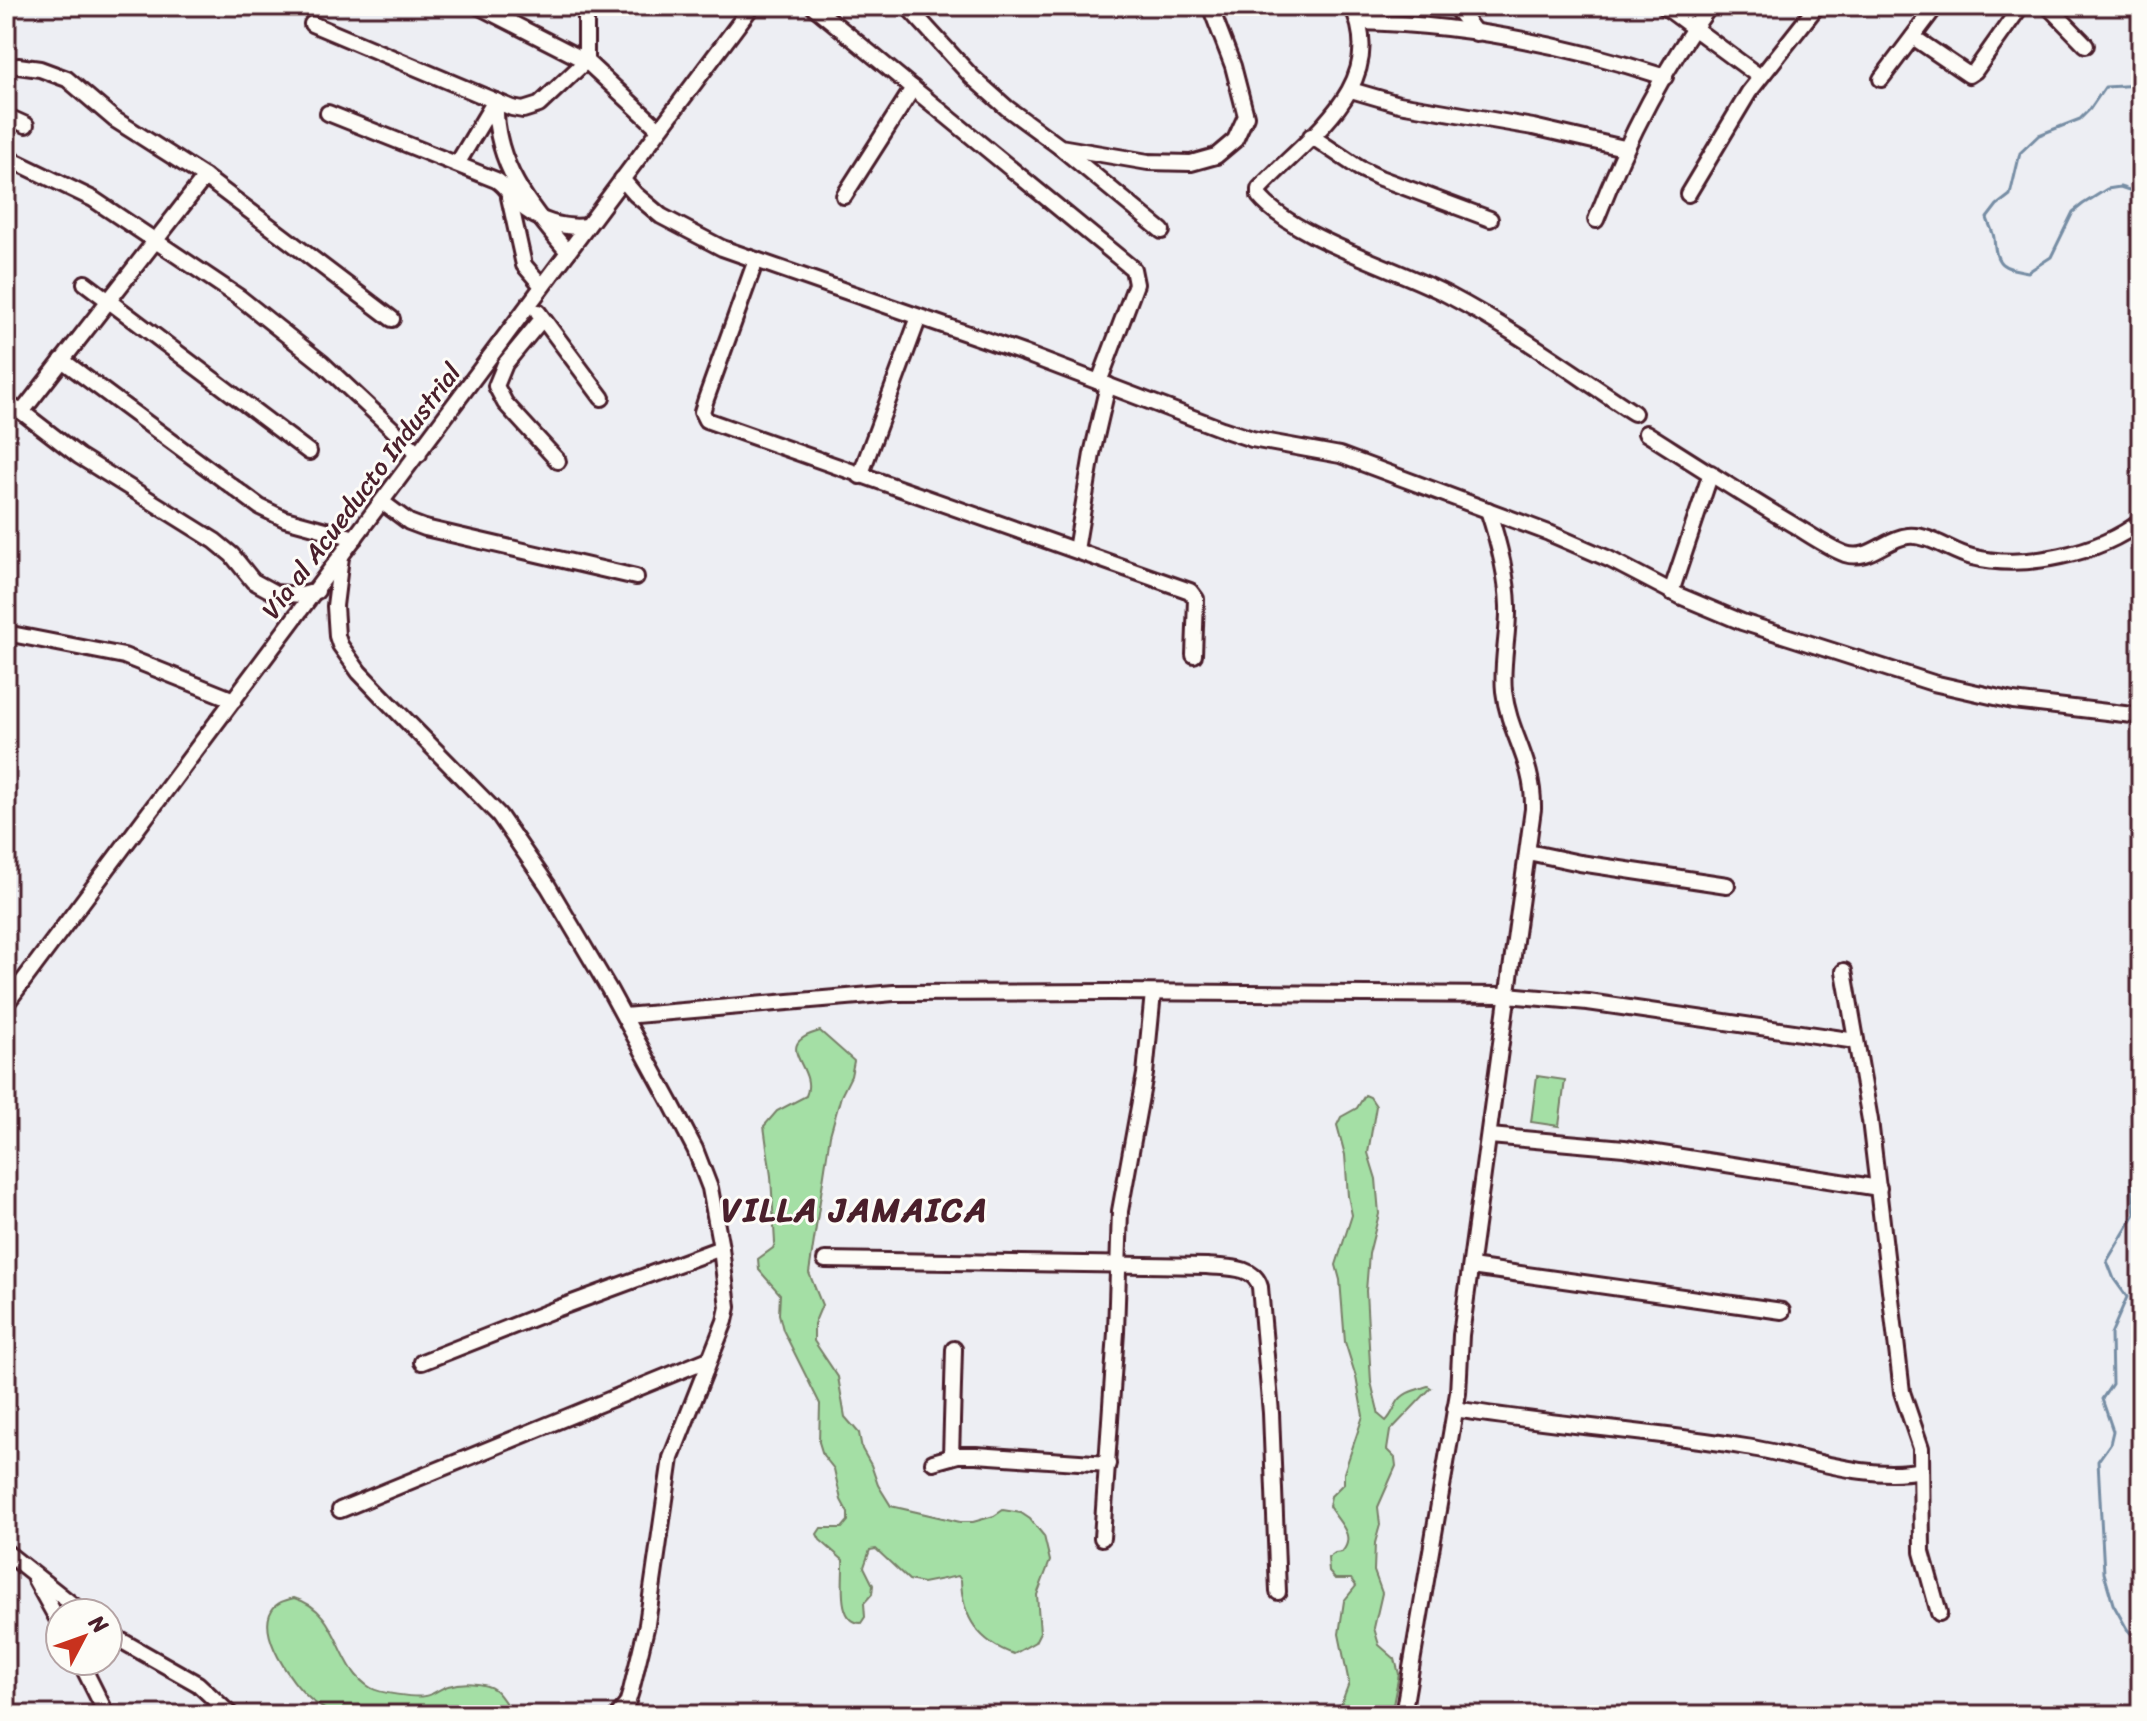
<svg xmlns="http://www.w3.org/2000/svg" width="2147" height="1721" font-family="Sriracha,sans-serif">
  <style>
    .green { fill: #a4dfa5; stroke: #777f68; stroke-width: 2 }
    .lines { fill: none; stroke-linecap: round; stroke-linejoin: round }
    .stream { stroke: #768da4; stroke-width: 3 }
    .minor-casing { stroke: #4a1f2b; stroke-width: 20 }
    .minor { stroke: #fdfcf7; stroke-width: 14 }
    .labels { text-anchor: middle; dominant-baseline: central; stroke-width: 6; stroke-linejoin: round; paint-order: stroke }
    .street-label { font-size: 26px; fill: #4a1f2b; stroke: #fdfcf7 }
    .district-label { font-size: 34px; font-weight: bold; letter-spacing: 2px; fill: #4a1f2b; stroke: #fdfcf7 }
  </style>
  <rect width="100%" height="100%" fill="#edeef3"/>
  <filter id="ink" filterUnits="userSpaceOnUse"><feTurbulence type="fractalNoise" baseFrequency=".0125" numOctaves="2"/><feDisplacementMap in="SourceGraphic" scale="16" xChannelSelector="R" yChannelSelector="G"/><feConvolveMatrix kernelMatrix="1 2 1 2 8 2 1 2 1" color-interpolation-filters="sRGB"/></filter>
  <g filter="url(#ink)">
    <g class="green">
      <path d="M 820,1031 L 854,1061 L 851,1076 L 841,1096 L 830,1135 L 809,1273 L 822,1305 L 814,1324 L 814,1341 L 838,1377 L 845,1417 L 859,1433 L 862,1449 L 871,1465 L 878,1485 L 891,1506 L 960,1522 L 973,1522 L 994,1516 L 1003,1510 L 1021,1513 L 1030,1519 L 1044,1536 L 1050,1561 L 1037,1595 L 1040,1632 L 1035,1642 L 1014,1654 C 978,1642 962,1617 961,1580 L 958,1576 L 923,1583 L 909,1580 L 876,1549 L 870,1550 L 864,1567 L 873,1585 L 872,1594 L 864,1603 L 865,1617 L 861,1623 C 836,1622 844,1578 843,1560 L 820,1540 L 817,1534 L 821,1528 L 842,1528 L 848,1521 L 848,1513 L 841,1500 L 834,1469 L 823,1455 L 819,1442 L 820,1404 L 783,1330 L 779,1314 L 780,1294 L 759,1270 L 758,1259 L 773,1248 L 775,1243 L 771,1176 L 764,1126 L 777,1111 L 806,1096 C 819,1067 768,1045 820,1031 Z"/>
      <path d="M 1537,1076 L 1565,1080 L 1559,1126 L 1531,1122 Z"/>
      <path d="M 1365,1095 L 1370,1097 L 1376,1106 L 1368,1153 L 1376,1179 L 1379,1214 L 1369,1254 L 1366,1291 L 1371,1382 L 1379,1415 L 1386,1421 C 1392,1415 1393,1410 1397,1403 C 1403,1392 1416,1390 1428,1386 L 1431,1388 L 1390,1431 L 1387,1450 L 1395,1458 L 1396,1466 L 1378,1507 L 1380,1525 L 1375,1543 L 1374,1571 L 1382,1593 L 1374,1628 L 1379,1645 L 1395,1659 L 1399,1674 L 1391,1715 L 1320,1715 L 1341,1704 L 1349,1683 L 1339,1634 L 1344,1601 L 1356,1586 L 1351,1579 L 1335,1579 L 1329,1572 L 1328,1558 L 1335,1553 L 1342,1552 C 1357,1535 1337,1521 1329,1506 L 1331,1496 L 1344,1483 L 1344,1473 L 1363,1416 L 1356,1377 L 1345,1342 L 1340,1280 L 1336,1265 L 1352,1215 L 1348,1196 L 1345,1155 L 1337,1125 L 1341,1117 L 1357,1108 Z"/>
      <path d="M 294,1598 C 342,1612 334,1666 371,1688 C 379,1693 415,1698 425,1696 C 433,1695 440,1688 448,1686 C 461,1682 484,1682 495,1690 C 502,1696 508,1708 514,1715 L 335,1715 C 326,1710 316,1705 309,1698 C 291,1682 257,1634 272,1610 C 277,1602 286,1600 294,1598 Z"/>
    </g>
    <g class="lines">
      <g class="stream">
        <path d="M 2141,85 L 2105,87 L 2090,109 L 2080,119 L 2039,135 L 2020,153 L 2010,195 L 1997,205 L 1987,218 C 1989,225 1993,231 1994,238 C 1996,266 2001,267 2028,272 L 2051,257 L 2073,212 L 2083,204 L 2107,189 L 2120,187 L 2141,194"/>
        <path d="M 2141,216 L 2136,243 L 2141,276"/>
        <path d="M 2141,1171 L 2131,1179 L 2135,1214 L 2107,1261 L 2114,1279 L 2127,1297 L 2111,1334 L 2112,1384 L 2102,1399 L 2113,1431 L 2110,1444 L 2098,1461 L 2104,1573 L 2113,1604 L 2127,1629 L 2141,1645"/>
      </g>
      <defs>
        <g id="minor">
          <path d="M 478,6 L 586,61 L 659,129"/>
          <path d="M 813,6 L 1133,269 L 1136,284 L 1099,382"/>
          <path d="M 907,6 L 972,77 L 1007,108 L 1060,147 L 1148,162 L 1191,163 L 1216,156 L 1235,140 L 1246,116 L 1233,66 L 1210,6"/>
          <path d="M 1352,6 C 1390,86 1307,137 1259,189 L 1259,196 C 1293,238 1397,268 1448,295 C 1513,329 1573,373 1634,413"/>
          <path d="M 1454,6 L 1476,33"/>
          <path d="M 1664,6 L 1760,77"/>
          <path d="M 2048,6 L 2086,45"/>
          <path d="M 1359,22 C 1462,24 1567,45 1665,77"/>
          <path d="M 312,24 L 512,108 L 523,110 L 539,105 L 586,61 L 586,6"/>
          <path d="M 1913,37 L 1969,75 L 1975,71 L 2021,6"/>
          <path d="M 18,66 L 40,69 L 67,79 L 114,119 L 205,177 L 392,319"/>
          <path d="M 1881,79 L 1936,6"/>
          <path d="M 1351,90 L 1399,104 L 1533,127 L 1624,148"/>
          <path d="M 496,101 C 493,162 530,208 568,252"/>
          <path d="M 328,113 L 496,180 C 507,186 510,197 519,204 C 537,221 563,229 587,226"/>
          <path d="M 6,116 L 26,125"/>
          <path d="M 1311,136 L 1359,168 L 1380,178 L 1490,219"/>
          <path d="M 1060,147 L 1162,231"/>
          <path d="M 6,157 L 93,199 L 239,297 L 322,363 L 419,454"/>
          <path d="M 457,164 L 493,104"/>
          <path d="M 622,179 L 635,194 L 661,216 L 722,248 L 1023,353 L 1222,429 L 1252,439 L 1340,455 L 1549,533 L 1609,559 L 1680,596 L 1742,622 L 1933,683 L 2013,701 L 2141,716"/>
          <path d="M 1688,194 L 1749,92 L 1817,6"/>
          <path d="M 844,196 L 913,88"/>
          <path d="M 509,197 L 524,265 L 542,286"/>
          <path d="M 1596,220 C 1625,145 1661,71 1710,6"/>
          <path d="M 756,260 L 706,399 L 702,412 L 706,420 L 1190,591 L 1196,599 L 1194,655"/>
          <path d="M 85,283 L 309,452"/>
          <path d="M 538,312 L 602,398"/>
          <path d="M 542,319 L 505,364 L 496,386 L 505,403 L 558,461"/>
          <path d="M 62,360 L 260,507 L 285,519 L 355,538"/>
          <path d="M 6,404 L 22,412 L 79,456 L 215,541 L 232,555 L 253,581 L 275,593 L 302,595 L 317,591"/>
          <path d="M 22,412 L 205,177"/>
          <path d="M 1646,433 C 1695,464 1743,495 1792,524 C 1809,534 1827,547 1845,554 C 1869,562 1886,538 1908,536 C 1930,534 1951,552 1972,557 C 2023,570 2100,554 2141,521"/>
          <path d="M 860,476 L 919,317"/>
          <path d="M 382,502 L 409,522 L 425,528 L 636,577"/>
          <path d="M 1076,550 L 1092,454 L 1108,385"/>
          <path d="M 341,557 L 335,606 L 337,636 L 340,645 L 359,672 L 381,695 L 499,815 L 548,886 L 609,989 L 672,1105 L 695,1149 L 710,1188 L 721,1248 L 728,1307 L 725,1321 L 671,1458 L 647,1624 L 631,1691 L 627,1704 L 618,1715"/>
          <path d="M 1671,592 L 1711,473"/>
          <path d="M 6,633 L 124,656 L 234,700"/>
          <path d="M 1528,852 L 1580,863 L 1727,885"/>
          <path d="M 1844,971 L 1870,1120 L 1902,1392 L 1921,1448 L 1922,1552 L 1939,1613"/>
          <path d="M 6,1004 L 752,6"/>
          <path d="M 624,1016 L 894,993 L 1112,992 L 1507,995 L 1588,1002 L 1856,1041"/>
          <path d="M 1490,1136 L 1624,1148 L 1879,1188"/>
          <path d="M 825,1260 L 1207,1266 C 1226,1268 1254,1265 1260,1287 L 1271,1413 L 1278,1592"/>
          <path d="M 1471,1267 L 1782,1311"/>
          <path d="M 422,1362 L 556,1309 L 721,1248"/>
          <path d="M 1455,1409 C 1552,1425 1650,1431 1746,1447 C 1800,1455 1866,1482 1921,1470"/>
          <path d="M 951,1457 L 954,1349"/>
          <path d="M 933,1462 L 958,1455 L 976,1455 L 1108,1464"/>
          <path d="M 340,1510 L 709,1359"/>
          <path d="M 1102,1538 L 1116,1332 L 1120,1211 L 1145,1074 L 1153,993"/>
          <path d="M 6,1552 L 83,1613"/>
          <path d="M 35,1579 L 60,1624"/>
          <path d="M 108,1633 L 198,1684 L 231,1715"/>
          <path d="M 80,1661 L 107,1715"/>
          <path d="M 1403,1715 L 1458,1393 L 1461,1335 L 1533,809 C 1534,760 1509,735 1504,691 C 1501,663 1509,634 1508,606 C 1507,574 1498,540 1488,510"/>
        </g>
      </defs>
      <use href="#minor" class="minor-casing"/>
      <use href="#minor" class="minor"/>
    </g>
  </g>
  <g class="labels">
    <g class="street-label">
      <text transform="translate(361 491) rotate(-53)">Vía al Acueducto Industrial</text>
    </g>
    <g class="district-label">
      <text x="855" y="1210">VILLA JAMAICA</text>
    </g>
  </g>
  <rect width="2147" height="1721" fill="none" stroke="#fdfcf7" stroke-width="32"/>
  <rect x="16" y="16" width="2115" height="1689" fill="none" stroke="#4a1f2b" stroke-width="3" filter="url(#ink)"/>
  <g transform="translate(84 1637) rotate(49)"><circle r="38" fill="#fdfcf7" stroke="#b5a4a5" stroke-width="2"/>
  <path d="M0-6L14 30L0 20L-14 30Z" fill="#c8321e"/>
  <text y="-12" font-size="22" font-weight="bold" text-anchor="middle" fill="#4a1f2b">N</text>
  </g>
</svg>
